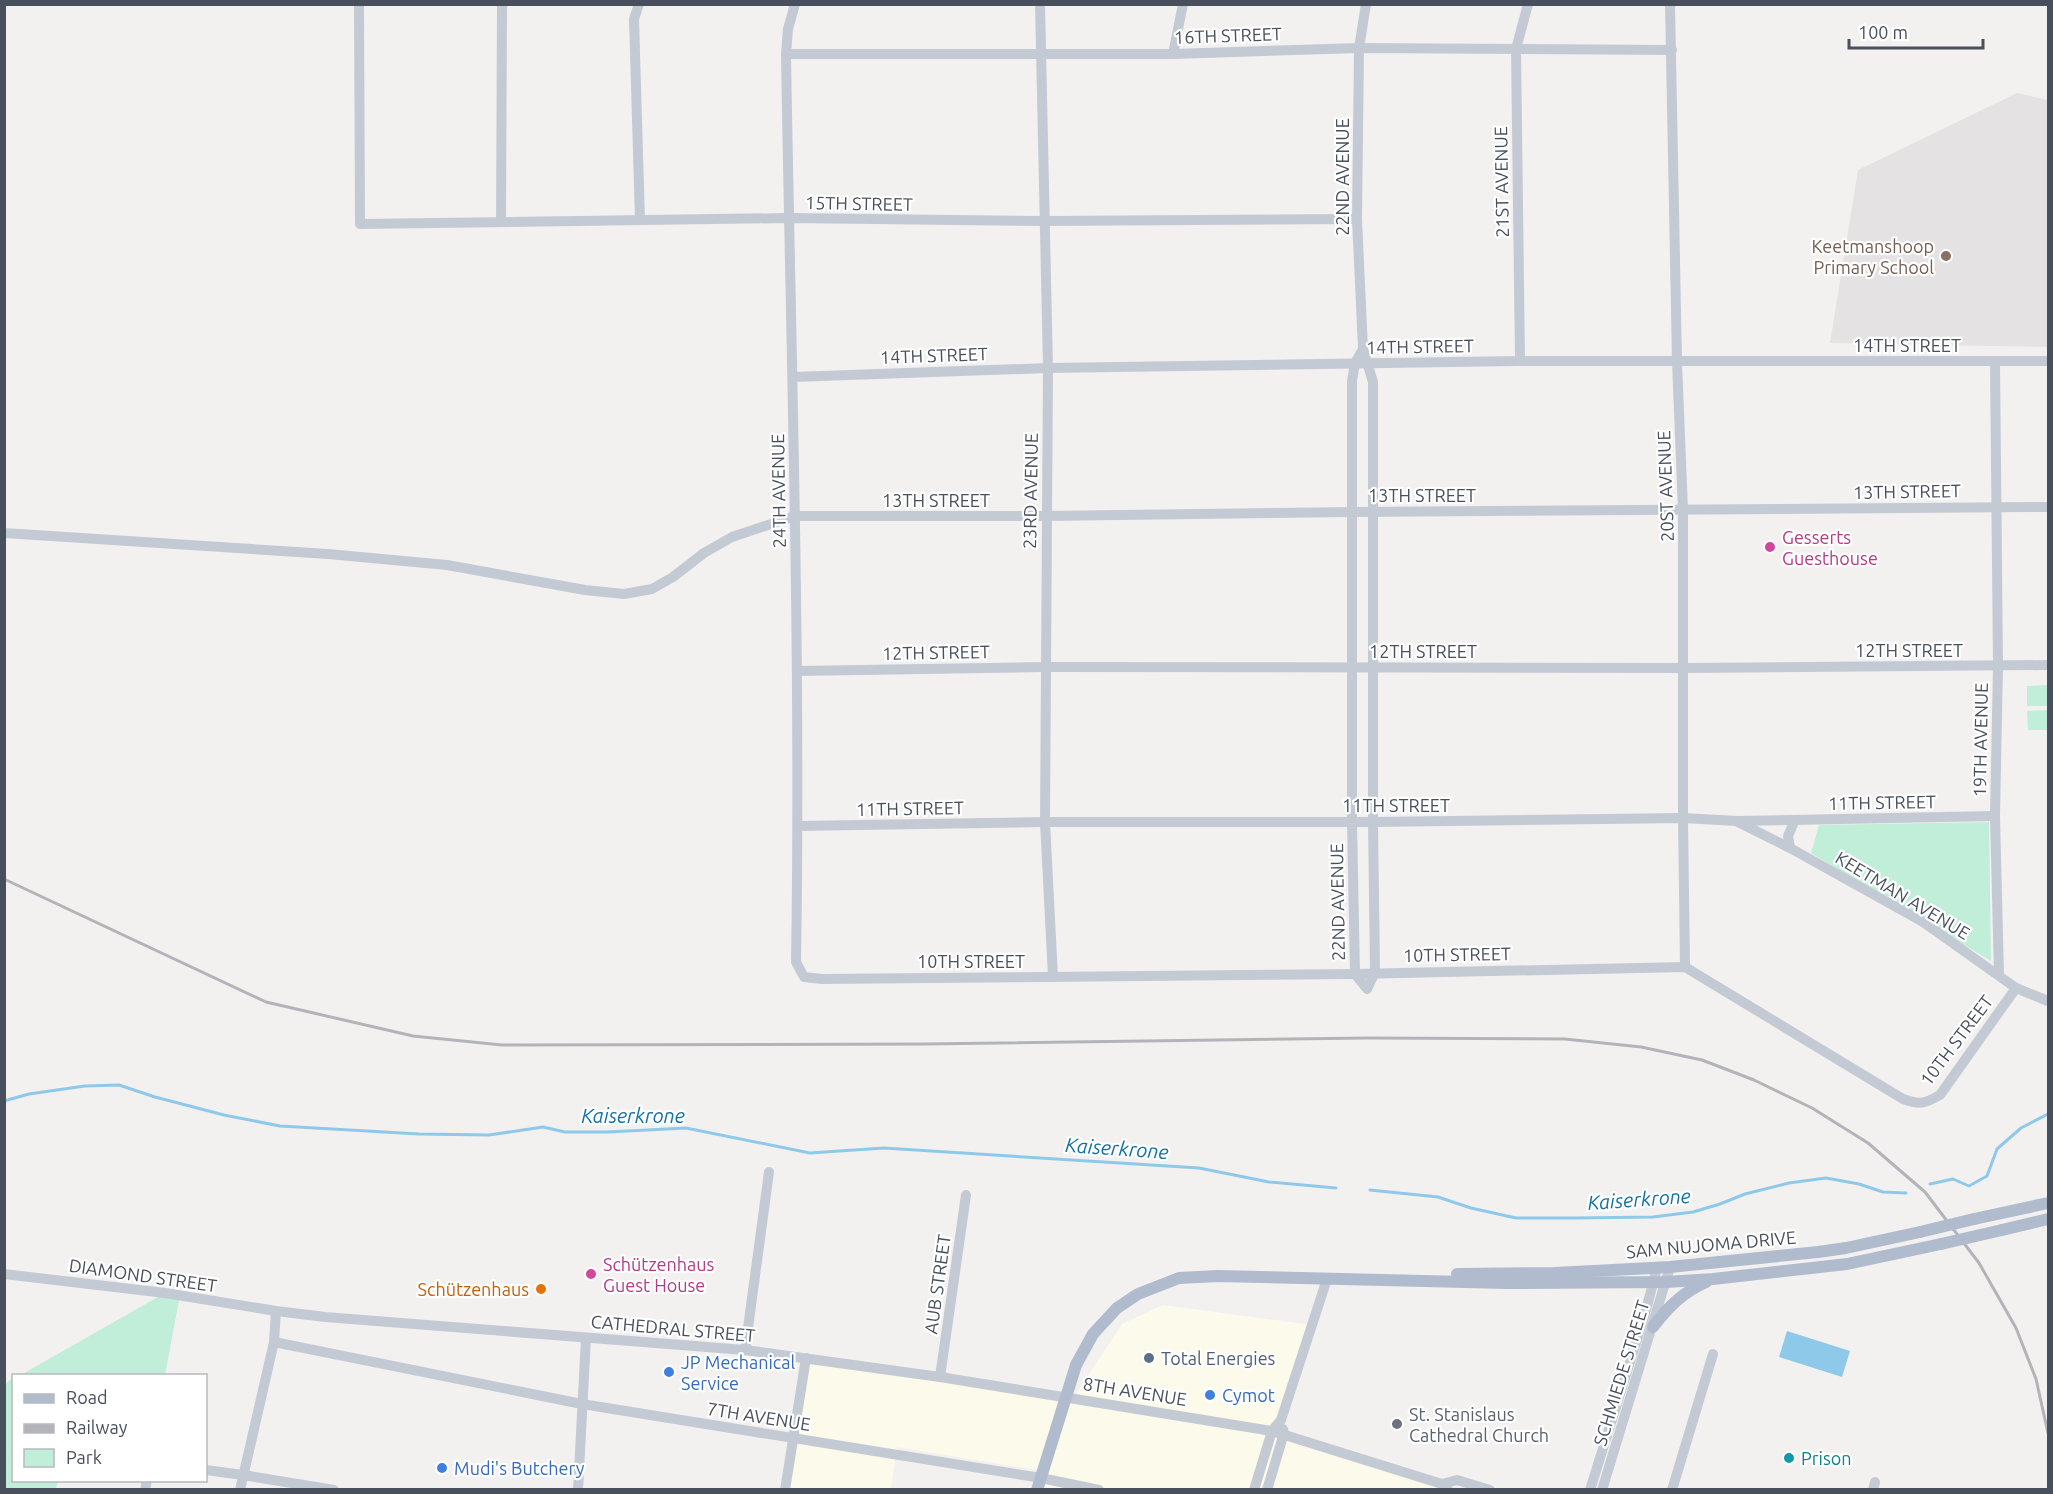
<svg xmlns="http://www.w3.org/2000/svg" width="2053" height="1494" font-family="Ubuntu,sans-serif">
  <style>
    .commercial { fill: #fcfaeb }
    .education { fill: #e4e2e2 }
    .green { fill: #c0eed9 }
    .water { fill: #8fc9ea }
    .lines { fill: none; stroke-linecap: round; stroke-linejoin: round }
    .stream { stroke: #8fc9ea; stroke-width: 3 }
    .minor { stroke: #c4cad4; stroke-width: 10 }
    .major { stroke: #b1bbce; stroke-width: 12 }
    .rail { stroke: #b3b4ba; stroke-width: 3 }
    .major-bridge { stroke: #b1bbce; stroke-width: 12 }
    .education-dot { fill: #8d6e63; stroke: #fff; stroke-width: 2 }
    .hotel-dot { fill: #d1479c; stroke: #fff; stroke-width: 2 }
    .food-dot { fill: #e8710a; stroke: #fff; stroke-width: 2 }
    .service-dot { fill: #5c6f8a; stroke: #fff; stroke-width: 2 }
    .shop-dot { fill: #3f7fe0; stroke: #fff; stroke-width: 2 }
    .worship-dot { fill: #6b7280; stroke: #fff; stroke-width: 2 }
    .culture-dot { fill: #0f9aa8; stroke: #fff; stroke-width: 2 }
    .labels { text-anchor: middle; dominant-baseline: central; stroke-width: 4.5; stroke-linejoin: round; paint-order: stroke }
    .street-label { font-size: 18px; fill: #49505d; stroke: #fff }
    .education-label { font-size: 18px; fill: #785e54; stroke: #fff; text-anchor: end }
    .hotel-label { font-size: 18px; fill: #b23c85; stroke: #fff; text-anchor: start }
    .food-label { font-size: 18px; fill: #c56008; stroke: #fff; text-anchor: end }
    .service-label { font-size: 18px; fill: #4e5e75; stroke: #fff; text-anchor: start }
    .shop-label { font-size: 18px; fill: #366cbe; stroke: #fff; text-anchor: start }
    .worship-label { font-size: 18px; fill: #5b616d; stroke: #fff; text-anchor: start }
    .culture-label { font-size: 18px; fill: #0d838f; stroke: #fff; text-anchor: start }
    .water-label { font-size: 20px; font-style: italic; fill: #1071a9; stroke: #fff }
  </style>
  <rect width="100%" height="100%" fill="#f3f1f0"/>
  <path class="commercial" d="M 1163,1305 L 1312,1325 L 1272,1430 L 1448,1489 L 1044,1489 L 1049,1472 L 897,1447 L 891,1489 L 785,1490 L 806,1358 L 1073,1398 L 1122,1324 Z"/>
  <path class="education" d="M 2017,93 L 2048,100 L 2048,347 L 1830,343 L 1858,170 Z"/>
  <g class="green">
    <path d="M 2048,685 L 2048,706 L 2027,706 L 2027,686 Z"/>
    <path d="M 2048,710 L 2048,730 L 2028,730 L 2027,711 Z"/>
    <path d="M 1989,822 L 1991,961 L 1811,853 L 1819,825 Z"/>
    <path d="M 165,1293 L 180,1295 L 165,1375 L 19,1376 Z"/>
    <path d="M 13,1378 L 14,1480 L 58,1481 L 56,1489 L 5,1489 L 5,1384 Z"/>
  </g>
  <path class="water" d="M 1787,1331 L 1850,1351 L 1842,1377 L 1779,1357 Z"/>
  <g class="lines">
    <g class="stream">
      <path d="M 4,1101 L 29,1094 L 85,1086 L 119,1085 L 155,1097 L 224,1115 L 280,1126 L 419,1134 L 489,1135 L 543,1127 L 565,1132 L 608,1132 L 686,1128 L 810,1153 L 884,1148 L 1199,1168 L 1269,1182 L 1336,1188"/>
      <path d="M 1930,1184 L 1953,1179 L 1969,1186 L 1987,1176 L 1997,1149 L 2021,1128 L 2048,1114"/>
      <path d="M 1370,1190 L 1438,1197 L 1471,1208 L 1516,1218 L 1574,1218 L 1653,1217 L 1693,1212 L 1720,1204 L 1745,1194 L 1789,1183 L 1826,1178 L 1859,1184 L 1883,1192 L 1906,1193"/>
    </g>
    <g class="minor">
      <path d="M 359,4 L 360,224 L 789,218 L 1044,221 L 1357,219"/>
      <path d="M 639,4 L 634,19 L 640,220"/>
      <path d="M 795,4 L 788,29 L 786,54 C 791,357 801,660 796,962 L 804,977 L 822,979 L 1355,974 L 1685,967 L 1903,1099 C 1920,1105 1924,1104 1940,1095 L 2016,988"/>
      <path d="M 1040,4 L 1048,368 L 1045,822 L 1053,977"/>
      <path d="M 1670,4 L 1677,362 L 1683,510 L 1683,818 L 1685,967"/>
      <path d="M 786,54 L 1173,54 L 1359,48 L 1672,50"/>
      <path d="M 1173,54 L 1183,4"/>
      <path d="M 501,222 L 502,4"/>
      <path d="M 1363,349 L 1355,363 L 1352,381 L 1352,822 L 1355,974 L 1367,989 L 1375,972 L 1373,822 L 1373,382 L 1363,349 L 1357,219 L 1359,48 L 1366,4"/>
      <path d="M 1520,361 L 1516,49 L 1528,4"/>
      <path d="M 1995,361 L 1998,666 L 1995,816 L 1999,975"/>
      <path d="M 793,377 L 1048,368 L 1520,361 L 2048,361"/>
      <path d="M 4,533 L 328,554 L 447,565 L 585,590 L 624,594 L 652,589 L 673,577 L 704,553 L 732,537 L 795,516 L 1046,516 L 1353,512 L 2048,507"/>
      <path d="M 797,671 L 1045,667 L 1684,668 L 2048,665"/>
      <path d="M 1738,822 L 1790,848 L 1923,922 L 2016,988 L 2048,1001"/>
      <path d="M 798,826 L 1045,822 L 1373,822 L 1683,818 L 1737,821 L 1995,816"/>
      <path d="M 1790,848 L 1788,836 L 1795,820"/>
      <path d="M 4,1274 L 165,1293 L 276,1311 L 325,1317 L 745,1350 L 940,1377 L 1272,1431 L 1442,1484 L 1448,1490"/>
      <path d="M 274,1342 L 582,1404 L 1041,1478 L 1099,1490"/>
      <path d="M 745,1350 L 769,1172"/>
      <path d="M 940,1377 L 966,1195"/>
      <path d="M 206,1470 L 243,1475 L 334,1490"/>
      <path d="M 1442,1484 L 1457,1480 L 1490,1490"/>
      <path d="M 145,1490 L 147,1480"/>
      <path d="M 240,1490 L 274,1342 L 276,1311"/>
      <path d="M 578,1490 L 586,1338"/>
      <path d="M 785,1490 L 806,1358"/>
      <path d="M 1254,1490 L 1272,1431 L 1281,1420 L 1327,1279"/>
      <path d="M 1267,1490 L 1284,1433 L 1283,1429"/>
      <path d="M 1590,1490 L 1645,1314 L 1657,1268"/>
      <path d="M 1602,1490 L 1670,1267"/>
      <path d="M 1672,1490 L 1713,1354"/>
      <path d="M 1873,1490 L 1875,1482"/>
    </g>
    <g class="major">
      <path d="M 1974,1219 L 2048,1203"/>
      <path d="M 2002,1230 L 2048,1219"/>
      <path d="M 1457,1274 L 1555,1273 L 1670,1267 L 1818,1252 L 1846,1248 L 1920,1232"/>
      <path d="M 1653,1327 C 1668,1307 1683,1292 1706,1282"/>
      <path d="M 1037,1490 L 1076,1365 L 1093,1334 L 1117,1308 L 1138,1294 L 1179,1278 L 1218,1276 L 1506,1283 L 1666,1282 L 1713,1279 L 1847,1264 L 1941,1244"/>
    </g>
    <path class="rail" d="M 4,879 L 266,1002 L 413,1036 L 502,1045 L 925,1044 L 1367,1038 L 1565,1039 L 1641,1047 L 1702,1060 L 1754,1080 L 1812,1108 L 1868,1143 L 1925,1192 L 1979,1263 L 2016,1328 L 2036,1379 L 2048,1433"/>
    <g class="major-bridge">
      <path d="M 1920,1232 L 1974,1219"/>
      <path d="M 1941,1244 L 2002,1230"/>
    </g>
  </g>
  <circle class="education-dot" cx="1946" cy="256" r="6"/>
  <g class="hotel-dot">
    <circle cx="1770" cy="547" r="6"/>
    <circle cx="591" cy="1274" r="6"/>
  </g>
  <circle class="food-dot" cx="541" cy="1289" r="6"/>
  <circle class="service-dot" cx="1149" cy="1358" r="6"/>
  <g class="shop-dot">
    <circle cx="669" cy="1372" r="6"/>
    <circle cx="1210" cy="1395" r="6"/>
    <circle cx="442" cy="1468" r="6"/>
  </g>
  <circle class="worship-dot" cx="1397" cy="1424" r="6"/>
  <circle class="culture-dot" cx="1789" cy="1458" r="6"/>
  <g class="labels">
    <g class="street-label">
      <text transform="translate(1228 35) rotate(-2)">16TH STREET</text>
      <text transform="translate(1342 177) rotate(-90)">22ND AVENUE</text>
      <text transform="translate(1501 182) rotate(-91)">21ST AVENUE</text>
      <text transform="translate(859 203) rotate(1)">15TH STREET</text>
      <text x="1907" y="345">14TH STREET</text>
      <text transform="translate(1420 346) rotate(-1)">14TH STREET</text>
      <text transform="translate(934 355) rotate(-2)">14TH STREET</text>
      <text transform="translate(1665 486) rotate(-92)">20ST AVENUE</text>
      <text transform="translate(778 491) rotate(-91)">24TH AVENUE</text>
      <text transform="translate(1030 491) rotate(-89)">23RD AVENUE</text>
      <text transform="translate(1907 491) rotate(-1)">13TH STREET</text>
      <text x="1422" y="495">13TH STREET</text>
      <text x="936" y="500">13TH STREET</text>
      <text x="1909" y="650">12TH STREET</text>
      <text x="1423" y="651">12TH STREET</text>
      <text transform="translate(936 652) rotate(-1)">12TH STREET</text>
      <text transform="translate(1980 740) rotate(-89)">19TH AVENUE</text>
      <text transform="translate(1882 802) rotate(-1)">11TH STREET</text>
      <text x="1396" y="805">11TH STREET</text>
      <text transform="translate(910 808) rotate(-1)">11TH STREET</text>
      <text transform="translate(1903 895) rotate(31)">KEETMAN AVENUE</text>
      <text transform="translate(1337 902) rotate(-91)">22ND AVENUE</text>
      <text transform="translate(1457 954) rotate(-1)">10TH STREET</text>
      <text x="971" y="961">10TH STREET</text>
      <text transform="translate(1956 1040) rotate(-53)">10TH STREET</text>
      <text transform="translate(1711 1244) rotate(-5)">SAM NUJOMA DRIVE</text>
      <text transform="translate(143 1275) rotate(8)">DIAMOND STREET</text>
      <text transform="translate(937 1284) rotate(-82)">AUB STREET</text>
      <text transform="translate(673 1328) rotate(5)">CATHEDRAL STREET</text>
      <text transform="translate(1621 1373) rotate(-73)">SCHMIEDE STREET</text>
      <text transform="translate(1135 1391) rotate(9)">8TH AVENUE</text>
      <text transform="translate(759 1416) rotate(9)">7TH AVENUE</text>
    </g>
    <g class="education-label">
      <text x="1934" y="246">Keetmanshoop<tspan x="1934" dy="21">Primary School</tspan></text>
    </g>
    <g class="hotel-label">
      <text x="1782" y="537">Gesserts<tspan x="1782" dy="21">Guesthouse</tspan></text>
      <text x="603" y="1264">Schützenhaus<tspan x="603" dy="21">Guest House</tspan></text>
    </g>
    <g class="food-label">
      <text x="529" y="1289">Schützenhaus</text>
    </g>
    <g class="service-label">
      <text x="1161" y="1358">Total Energies</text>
    </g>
    <g class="shop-label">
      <text x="681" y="1362">JP Mechanical<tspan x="681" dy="21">Service</tspan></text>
      <text x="1222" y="1395">Cymot</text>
      <text x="454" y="1468">Mudi's Butchery</text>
    </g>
    <g class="worship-label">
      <text x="1409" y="1414">St. Stanislaus<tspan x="1409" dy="21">Cathedral Church</tspan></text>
    </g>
    <g class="culture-label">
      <text x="1801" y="1458">Prison</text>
    </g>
    <g class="water-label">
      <text x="633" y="1115">Kaiserkrone</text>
      <text transform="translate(1117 1148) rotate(4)">Kaiserkrone</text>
      <text transform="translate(1639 1199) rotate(-4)">Kaiserkrone</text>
    </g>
  </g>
  <rect width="2053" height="1494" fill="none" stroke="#49505d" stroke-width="12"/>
  <rect x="12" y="1374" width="195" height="108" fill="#ffffff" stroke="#b6b9be" stroke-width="1.5"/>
  <rect x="24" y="1394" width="30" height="9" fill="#b1bbce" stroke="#b6b9be" stroke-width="1.5"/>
  <text x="66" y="1404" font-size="18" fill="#49505d">Road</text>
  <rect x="24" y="1424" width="30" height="9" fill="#b3b4ba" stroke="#b6b9be" stroke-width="1.5"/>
  <text x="66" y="1434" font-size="18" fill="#49505d">Railway</text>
  <rect x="24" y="1449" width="30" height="18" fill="#c0eed9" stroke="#b6b9be" stroke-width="1.5"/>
  <text x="66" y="1464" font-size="18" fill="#49505d">Park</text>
  <path d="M1849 39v9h134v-9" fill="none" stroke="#49505d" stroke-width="3"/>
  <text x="1858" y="39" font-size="18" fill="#49505d" stroke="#ffffff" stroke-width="4.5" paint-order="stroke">100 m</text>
</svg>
